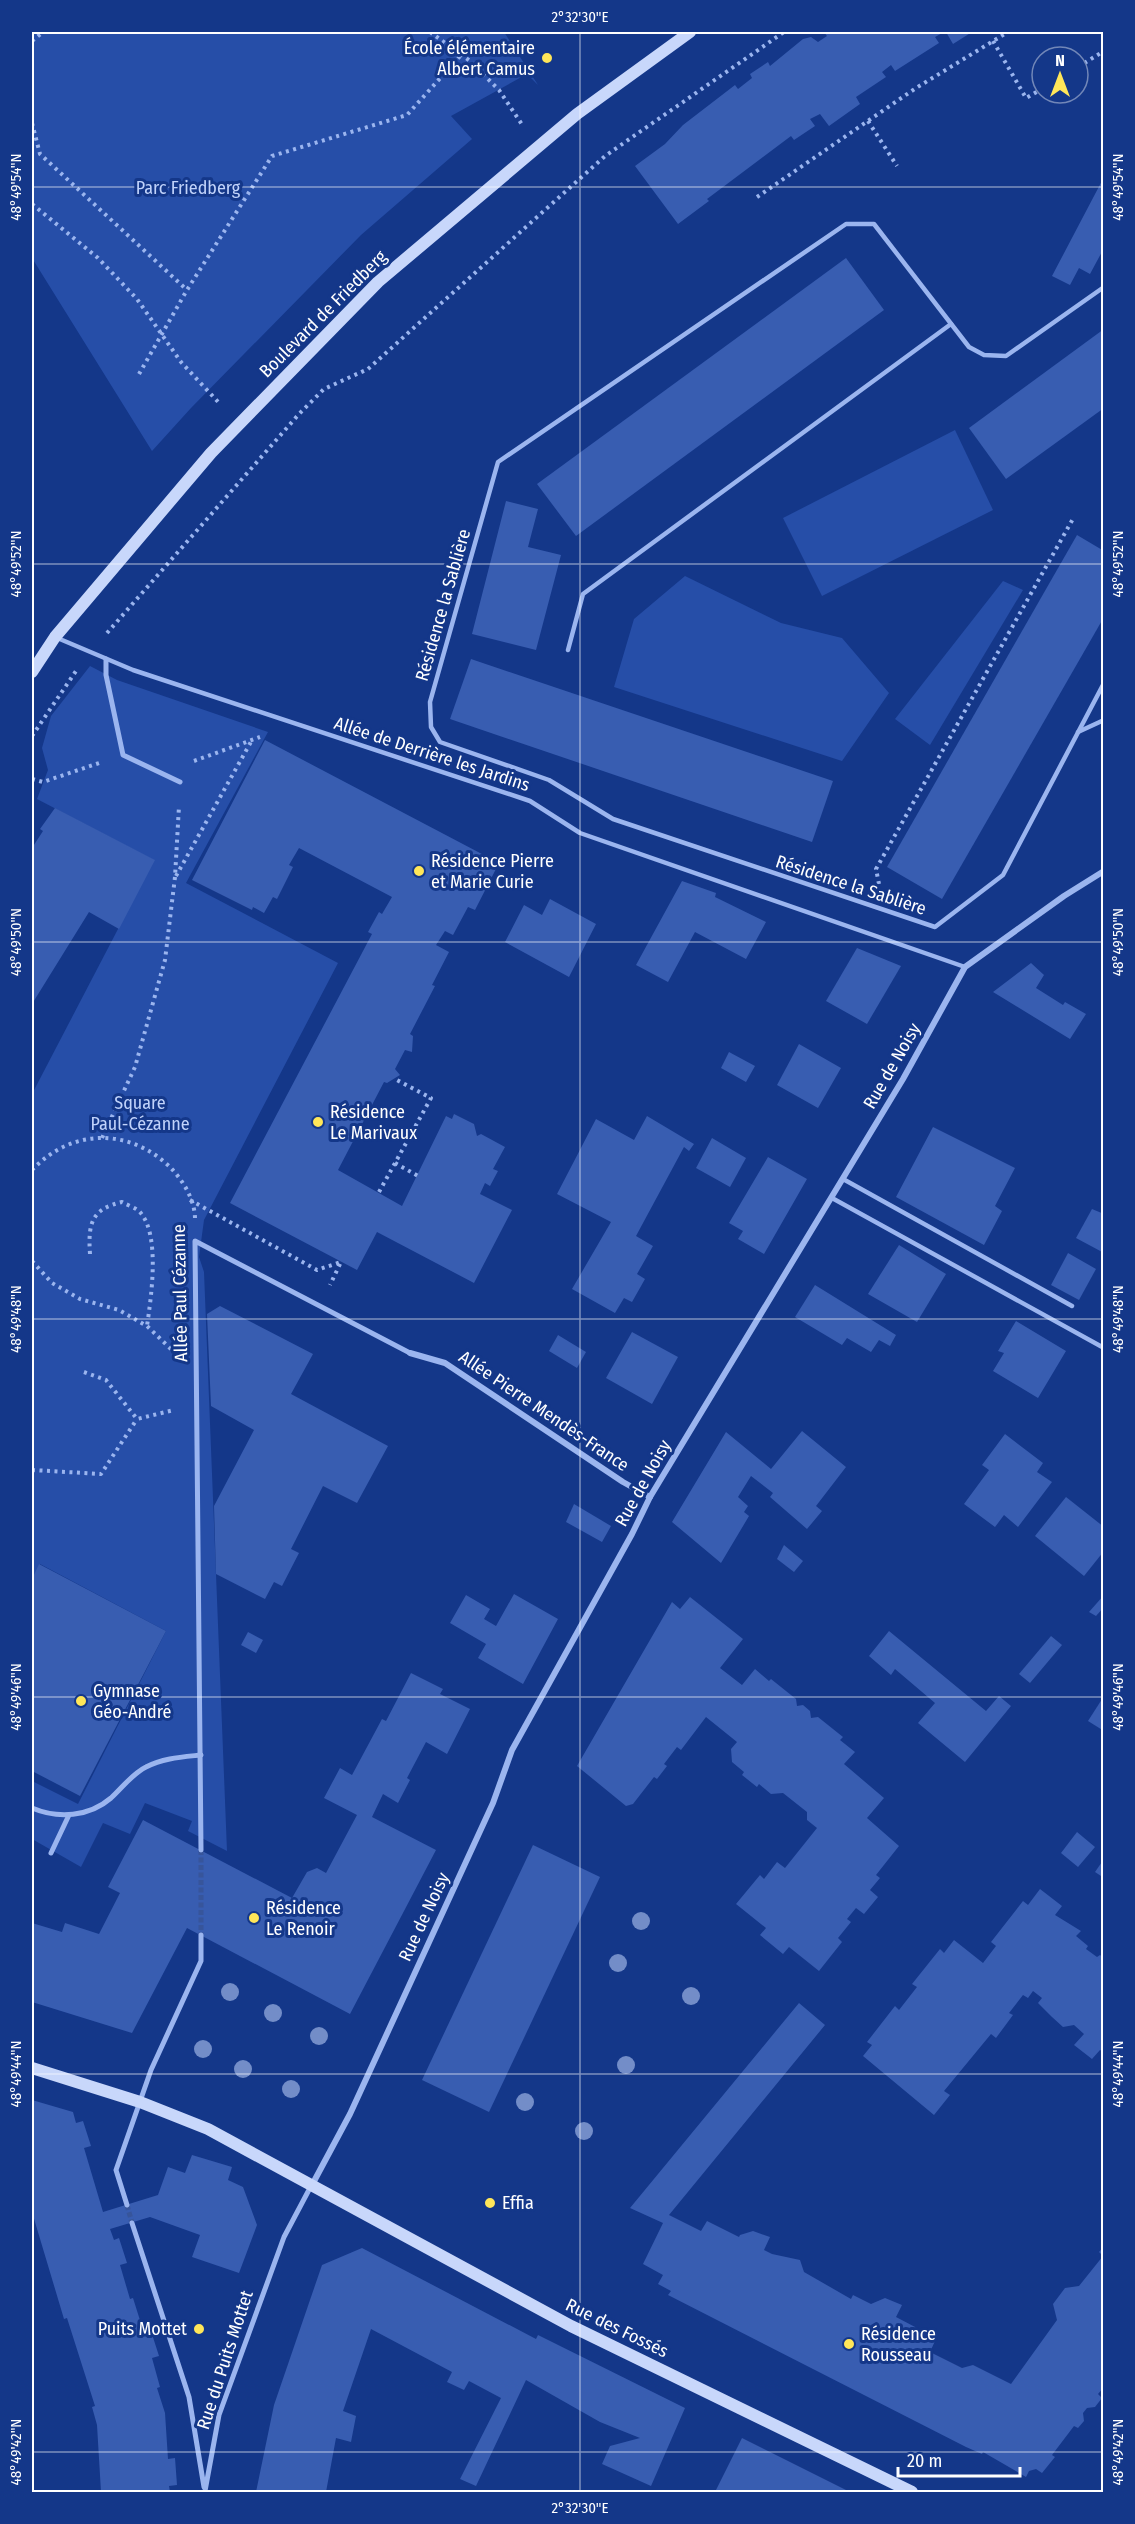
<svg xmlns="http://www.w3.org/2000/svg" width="1135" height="2524" font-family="'Fira Sans Condensed',sans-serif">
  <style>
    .green { fill: #264ea8 }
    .building { fill: #385db1 }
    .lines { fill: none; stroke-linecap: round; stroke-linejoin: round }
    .pedestrian-tunnel { stroke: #37559b; stroke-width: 5; stroke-dasharray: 5 2.5; stroke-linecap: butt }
    .path { stroke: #9bb5ef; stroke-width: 4; stroke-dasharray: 3 4.5; stroke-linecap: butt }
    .service { stroke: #9bb5ef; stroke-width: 4.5 }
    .pedestrian { stroke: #9bb5ef; stroke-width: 5 }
    .minor { stroke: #9bb5ef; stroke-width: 6 }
    .secondary { stroke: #c8d7fb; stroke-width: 12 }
    .tree { fill: #738dc8 }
    .ticks { fill: none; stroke: #fff; stroke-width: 1.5; stroke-opacity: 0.45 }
    .poi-dot { fill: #ffe659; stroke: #143789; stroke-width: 2 }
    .labels { text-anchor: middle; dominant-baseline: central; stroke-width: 6; stroke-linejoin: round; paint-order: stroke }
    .poi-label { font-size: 18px; fill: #fff; stroke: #143789; text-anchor: start }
    .park-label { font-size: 18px; fill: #c1d3fb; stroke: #143789 }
    .street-label { font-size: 18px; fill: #fff; stroke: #143789 }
    .neatline { fill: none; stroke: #fff; stroke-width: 2 }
    .ticks-label { font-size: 15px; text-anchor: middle; fill: #fff }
  </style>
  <rect width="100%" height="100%" fill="#143789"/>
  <g class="green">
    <path d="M 32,32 L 504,32 L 538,85 L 527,74 L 451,116 L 472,139 L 361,235 L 191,408 L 152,451 L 32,258 Z"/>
    <path d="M 955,430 L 993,510 L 822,596 L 783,518 Z"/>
    <path d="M 685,576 L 781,623 L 842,638 L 889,693 L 842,761 L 614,687 L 634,619 Z"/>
    <path d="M 1003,581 L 1023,590 L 930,745 L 895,719 Z"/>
    <path d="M 90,666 L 117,680 L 268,732 L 186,883 L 338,963 L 204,1220 L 199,1257 L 204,1272 L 227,1851 L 188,1831 L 192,1821 L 145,1803 L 130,1834 L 103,1823 L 81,1867 L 32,1839 L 32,1781 L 78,1804 L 166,1631 L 40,1564 L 32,1579 L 32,1094 L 154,860 L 37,799 L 48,770 L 42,748 L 51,716 Z"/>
  </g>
  <g class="building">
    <path d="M 824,32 L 944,32 L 935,37 L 939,43 L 895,71 L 891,65 L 882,72 L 886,77 L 856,97 L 860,104 L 829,126 L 820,114 L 810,119 L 815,126 L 794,140 L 791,136 L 707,199 L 709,201 L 678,224 L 635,166 L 665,144 L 683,125 L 735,85 L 738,89 L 752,78 L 750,74 L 768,62 L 770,66 L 803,39 L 811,37 L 818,42 L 827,36 Z"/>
    <path d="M 946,32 L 972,32 L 953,44 Z"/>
    <path d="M 1104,177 L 1104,248 L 1090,274 L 1079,268 L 1070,285 L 1052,276 Z"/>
    <path d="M 846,258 L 884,310 L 576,536 L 537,484 Z"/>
    <path d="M 1104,329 L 1104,408 L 1006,479 L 969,428 Z"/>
    <path d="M 506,501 L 538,509 L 528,547 L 561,555 L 536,650 L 472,634 Z"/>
    <path d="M 1077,535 L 1104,551 L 1104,617 L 942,899 L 887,867 Z"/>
    <path d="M 471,659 L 833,781 L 812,842 L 450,719 Z"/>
    <path d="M 265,740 L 499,863 L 475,910 L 468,907 L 453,935 L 445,931 L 436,945 L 449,952 L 432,985 L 435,986 L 410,1034 L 413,1036 L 412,1052 L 405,1050 L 395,1069 L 400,1075 L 387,1083 L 384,1082 L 338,1170 L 402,1206 L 446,1116 L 452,1119 L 454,1114 L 474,1124 L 477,1136 L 481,1134 L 505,1147 L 493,1169 L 498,1171 L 490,1186 L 485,1183 L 480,1194 L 512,1210 L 474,1283 L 377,1232 L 357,1270 L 230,1203 L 372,934 L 368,932 L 379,912 L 382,914 L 392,897 L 299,848 L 289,865 L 293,867 L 277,899 L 273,897 L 264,913 L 253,907 L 252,910 L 192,880 Z"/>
    <path d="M 55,808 L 155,860 L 119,929 L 89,912 L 32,1004 L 32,848 L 43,831 L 40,829 Z"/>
    <path d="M 682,881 L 716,893 L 715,897 L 766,922 L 746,959 L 695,932 L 668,982 L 636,965 Z"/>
    <path d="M 550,899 L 596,924 L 569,977 L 505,942 L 524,905 L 542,915 Z"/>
    <path d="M 857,948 L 901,966 L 867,1024 L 826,1001 Z"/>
    <path d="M 1031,963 L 1044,975 L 1036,988 L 1063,1005 L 1065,1002 L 1086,1014 L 1070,1039 L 993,992 Z"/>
    <path d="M 799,1044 L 841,1068 L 818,1108 L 777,1085 Z"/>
    <path d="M 729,1052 L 755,1066 L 746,1082 L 721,1068 Z"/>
    <path d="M 647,1116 L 694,1144 L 689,1151 L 684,1147 L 636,1236 L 653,1246 L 637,1274 L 645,1279 L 632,1302 L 624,1298 L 615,1313 L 572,1289 L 611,1222 L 557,1194 L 596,1119 L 634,1140 Z"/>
    <path d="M 933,1127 L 1015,1168 L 995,1206 L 1002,1211 L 984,1245 L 896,1197 Z"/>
    <path d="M 712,1138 L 746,1158 L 730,1187 L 696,1168 Z"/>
    <path d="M 768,1157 L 807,1179 L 764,1254 L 738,1239 L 743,1231 L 729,1223 Z"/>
    <path d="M 1092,1209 L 1104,1214 L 1104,1253 L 1076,1238 Z"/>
    <path d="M 899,1245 L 946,1274 L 917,1322 L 868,1294 Z"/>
    <path d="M 1068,1253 L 1096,1269 L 1079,1300 L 1051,1285 Z"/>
    <path d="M 815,1285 L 896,1335 L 890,1346 L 879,1340 L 871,1352 L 847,1338 L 842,1345 L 795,1317 Z"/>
    <path d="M 220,1306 L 313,1354 L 291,1394 L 388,1446 L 357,1503 L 323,1486 L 291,1549 L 299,1553 L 282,1586 L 274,1582 L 265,1599 L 216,1574 L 214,1506 L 254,1430 L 211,1406 L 207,1314 Z"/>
    <path d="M 1016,1321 L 1066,1351 L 1038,1398 L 993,1371 L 1004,1353 L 998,1351 Z"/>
    <path d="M 632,1332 L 678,1357 L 652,1404 L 606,1378 Z"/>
    <path d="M 558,1335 L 586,1352 L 577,1368 L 549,1351 Z"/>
    <path d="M 802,1431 L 846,1467 L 816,1506 L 822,1511 L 807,1529 L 770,1497 L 773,1493 L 751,1476 L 738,1497 L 748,1506 L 744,1512 L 749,1516 L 721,1563 L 672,1522 L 726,1432 L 771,1469 Z"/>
    <path d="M 1005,1434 L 1043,1463 L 1037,1472 L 1052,1482 L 1018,1527 L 1004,1515 L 995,1527 L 964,1504 L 989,1470 L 982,1465 Z"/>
    <path d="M 1066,1497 L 1104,1527 L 1104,1551 L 1084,1576 L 1035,1536 Z"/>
    <path d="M 574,1504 L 611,1526 L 602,1542 L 566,1522 Z"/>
    <path d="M 784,1545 L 803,1561 L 794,1572 L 777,1559 Z"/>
    <path d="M 39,1564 L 166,1631 L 80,1796 L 32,1771 L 32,1579 Z"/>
    <path d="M 514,1594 L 558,1619 L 523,1684 L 478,1658 L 486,1644 L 450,1623 L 466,1595 L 490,1609 L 484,1619 L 496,1626 Z"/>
    <path d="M 1104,1595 L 1104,1607 L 1096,1616 L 1089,1612 Z"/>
    <path d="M 690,1597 L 743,1639 L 720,1668 L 742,1685 L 755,1669 L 769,1681 L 771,1679 L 796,1699 L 797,1706 L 803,1705 L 810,1711 L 811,1718 L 818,1717 L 843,1737 L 840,1740 L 855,1752 L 844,1764 L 884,1798 L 867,1818 L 899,1846 L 876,1875 L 880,1878 L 870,1890 L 878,1897 L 864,1914 L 856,1908 L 847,1919 L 851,1922 L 838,1938 L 842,1942 L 819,1971 L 789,1947 L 783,1954 L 760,1935 L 766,1928 L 736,1904 L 760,1875 L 764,1879 L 777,1862 L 785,1868 L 817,1828 L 807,1820 L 807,1812 L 783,1793 L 771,1794 L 759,1784 L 757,1787 L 742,1775 L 744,1772 L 732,1762 L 731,1749 L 737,1742 L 706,1717 L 681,1750 L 677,1747 L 664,1764 L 667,1766 L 657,1779 L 654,1777 L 633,1804 L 626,1806 L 577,1766 L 672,1602 L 680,1609 Z"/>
    <path d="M 889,1631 L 986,1711 L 999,1696 L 1011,1706 L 965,1762 L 918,1723 L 935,1703 L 895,1669 L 891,1675 L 869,1656 Z"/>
    <path d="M 248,1632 L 263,1640 L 256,1653 L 241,1645 Z"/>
    <path d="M 1051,1636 L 1062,1645 L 1030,1683 L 1019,1674 Z"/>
    <path d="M 411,1673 L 443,1689 L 440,1694 L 470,1709 L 447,1754 L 426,1742 L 407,1778 L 410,1780 L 398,1803 L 383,1794 L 372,1817 L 436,1850 L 350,2014 L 187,1928 L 132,2033 L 32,2002 L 32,1923 L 62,1932 L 65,1923 L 99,1934 L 120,1893 L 108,1887 L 143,1820 L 292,1898 L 307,1872 L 317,1868 L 326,1873 L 357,1815 L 324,1798 L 340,1768 L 352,1775 L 382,1719 L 386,1721 Z"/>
    <path d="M 1104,1696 L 1104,1731 L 1088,1721 Z"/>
    <path d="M 1077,1832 L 1095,1847 L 1078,1867 L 1061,1853 Z"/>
    <path d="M 533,1845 L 600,1877 L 489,2112 L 422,2080 Z"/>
    <path d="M 1104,1859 L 1104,1878 L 1095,1872 Z"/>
    <path d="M 1040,1889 L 1062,1906 L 1055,1915 L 1081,1931 L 1076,1936 L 1088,1946 L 1086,1949 L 1097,1957 L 1100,1955 L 1104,1958 L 1104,2052 L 1100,2050 L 1092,2059 L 1074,2045 L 1084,2034 L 1074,2025 L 1063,2027 L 1052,2017 L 1038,2003 L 1042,1998 L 1033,1991 L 1028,1998 L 1023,1995 L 1009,2013 L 1013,2015 L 996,2038 L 991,2034 L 944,2091 L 950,2095 L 934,2115 L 863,2056 L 872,2045 L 867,2042 L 895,2006 L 899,2010 L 917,1987 L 912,1984 L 940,1949 L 944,1953 L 954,1940 L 983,1963 L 996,1946 L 991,1942 L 1023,1901 L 1028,1905 Z"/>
    <path d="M 799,2003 L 825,2025 L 669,2215 L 701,2231 L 707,2221 L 739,2237 L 740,2235 L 753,2231 L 770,2237 L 764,2250 L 772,2254 L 800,2260 L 804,2272 L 851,2299 L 853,2295 L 871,2304 L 885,2298 L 902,2305 L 896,2317 L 917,2328 L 916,2331 L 935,2341 L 930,2352 L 962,2368 L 973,2365 L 1011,2384 L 1057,2320 L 1053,2304 L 1065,2288 L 1079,2286 L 1103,2256 L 1099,2252 L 1104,2246 L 1104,2387 L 1098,2394 L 1102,2398 L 1095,2407 L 1087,2408 L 1083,2413 L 1084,2421 L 1078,2428 L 1074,2426 L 1052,2455 L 1055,2457 L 1042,2473 L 1036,2469 L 1029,2471 L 1026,2477 L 983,2452 L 982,2454 L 966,2447 L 668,2295 L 671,2291 L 658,2284 L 663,2275 L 643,2264 L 663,2223 L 630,2208 Z"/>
    <path d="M 32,2100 L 73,2112 L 76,2123 L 83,2121 L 91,2146 L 84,2148 L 103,2212 L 158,2195 L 168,2167 L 185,2173 L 192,2155 L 232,2167 L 228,2180 L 243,2187 L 257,2225 L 239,2273 L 192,2257 L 200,2235 L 150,2217 L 110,2229 L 114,2240 L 119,2238 L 127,2263 L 120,2265 L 130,2299 L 133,2298 L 144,2333 L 151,2331 L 159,2356 L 152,2358 L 160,2387 L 157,2388 L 165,2413 L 168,2459 L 175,2458 L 177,2485 L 169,2486 L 170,2492 L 101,2492 L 97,2425 L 92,2407 L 95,2406 L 67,2318 L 64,2319 L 32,2212 Z"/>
    <path d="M 362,2248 L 536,2339 L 538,2335 L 685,2408 L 651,2486 L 602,2464 L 610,2446 L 640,2438 L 600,2422 L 526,2380 L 476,2486 L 460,2479 L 501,2398 L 469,2381 L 464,2390 L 447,2382 L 452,2372 L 371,2329 L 343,2411 L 356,2416 L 351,2442 L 336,2438 L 326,2492 L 256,2492 L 274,2405 L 322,2265 Z"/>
    <path d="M 742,2438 L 850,2492 L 715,2492 Z"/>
  </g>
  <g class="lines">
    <g class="pedestrian-tunnel">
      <path d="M 201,1850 L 201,1935"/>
      <path d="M 127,2205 L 132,2223"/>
    </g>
    <g class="path">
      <path d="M 430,32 L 470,61 L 499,90 L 523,126"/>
      <path d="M 32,41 L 43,32"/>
      <path d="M 993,41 L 1026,98 L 1042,89"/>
      <path d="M 1078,67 L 1104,51"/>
      <path d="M 868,121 L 897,166"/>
      <path d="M 32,123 L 40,154 L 187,290"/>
      <path d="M 757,197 L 916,88 L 1008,32"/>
      <path d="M 32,204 L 98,258 L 137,299 L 181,362 L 221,405"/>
      <path d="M 139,374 L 187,290 L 272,156 L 407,115 L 461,55"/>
      <path d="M 107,633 L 299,414 L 324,389 L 368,369 L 605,156 L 784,32"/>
      <path d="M 32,736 L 76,671"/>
      <path d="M 194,761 L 260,737"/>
      <path d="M 32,779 L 43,782 L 102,762"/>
      <path d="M 176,876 L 252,740"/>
      <path d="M 879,884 L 876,869 L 1074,517"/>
      <path d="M 102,1138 L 135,1067 L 165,960 L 175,877 L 179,806"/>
      <path d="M 395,1163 L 418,1176"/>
      <path d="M 32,1170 C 71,1129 127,1127 169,1166 C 182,1179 195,1199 195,1219"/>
      <path d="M 379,1192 L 431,1098 L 395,1079"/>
      <path d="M 190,1200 L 317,1270 L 341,1262 L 330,1285"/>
      <path d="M 90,1254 C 88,1224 91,1209 122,1202 C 127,1205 134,1207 139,1211 C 161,1233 151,1298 147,1326"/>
      <path d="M 32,1261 L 52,1283 L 80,1299 L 119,1310 L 147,1326 L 172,1350"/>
      <path d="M 84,1372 L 106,1380 L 137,1419 L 174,1410"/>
      <path d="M 32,1470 L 101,1474 L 137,1419"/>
    </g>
    <g class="service">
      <path d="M 1104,287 L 1006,356 L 984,355 L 969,347 L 874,224 L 846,224 L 498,462 L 430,702 L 431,727 L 440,742 L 549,780 L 613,819 L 935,927 L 1003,875 L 1104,683"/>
      <path d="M 55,637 L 133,670 L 530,801 L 580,833 L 965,967"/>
      <path d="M 568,650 L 583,594 L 951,324"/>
      <path d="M 1078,732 L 1104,720"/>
      <path d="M 843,1179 L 1072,1306"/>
      <path d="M 832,1198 L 1104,1348"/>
    </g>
    <g class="pedestrian">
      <path d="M 106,659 L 106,675 L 123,755 L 180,782"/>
      <path d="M 32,1808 C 58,1819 89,1817 111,1798 C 123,1787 132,1774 146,1767 C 163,1758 182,1757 201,1755"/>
      <path d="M 201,1850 L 195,1241 L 410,1353"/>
      <path d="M 51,1853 L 69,1815"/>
      <path d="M 127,2205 L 116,2170 L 151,2070 L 201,1961 L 201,1935"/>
      <path d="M 132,2223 L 189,2397 L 204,2487"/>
      <path d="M 205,2491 L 219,2415 L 284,2237 L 311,2186"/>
    </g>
    <g class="minor">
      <path d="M 410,1353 L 445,1363 L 623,1482 L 650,1497"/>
      <path d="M 312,2185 L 350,2114 L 493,1803 L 512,1750 L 632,1534 L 650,1497 L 903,1079 L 965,967 L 1064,896 L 1104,871"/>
    </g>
    <g class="secondary">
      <path d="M 32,672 L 55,637 L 211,453 L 378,282 L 577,114 L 690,32"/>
      <path d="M 32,2068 L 140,2102 L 208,2129 L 571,2326 L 912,2492"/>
    </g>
  </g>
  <g class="tree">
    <circle cx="641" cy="1921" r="9"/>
    <circle cx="618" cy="1963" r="9"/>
    <circle cx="230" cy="1992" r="9"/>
    <circle cx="691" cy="1996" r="9"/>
    <circle cx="273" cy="2013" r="9"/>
    <circle cx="319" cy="2036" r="9"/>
    <circle cx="203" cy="2049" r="9"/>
    <circle cx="626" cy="2065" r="9"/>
    <circle cx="243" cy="2069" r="9"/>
    <circle cx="291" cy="2089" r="9"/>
    <circle cx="525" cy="2102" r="9"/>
    <circle cx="584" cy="2131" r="9"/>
  </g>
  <path class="ticks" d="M 580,32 L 580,2492M 32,187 L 1104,187M 32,564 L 1104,564M 32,942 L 1104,942M 32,1319 L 1104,1319M 32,1697 L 1104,1697M 32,2074 L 1104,2074M 32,2452 L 1104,2452"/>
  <g class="poi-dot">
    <circle cx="547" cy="58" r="6"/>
    <circle cx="419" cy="871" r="6"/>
    <circle cx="318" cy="1122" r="6"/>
    <circle cx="81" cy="1701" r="6"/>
    <circle cx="254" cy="1918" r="6"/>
    <circle cx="490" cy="2203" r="6"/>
    <circle cx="199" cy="2329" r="6"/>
    <circle cx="849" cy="2344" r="6"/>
  </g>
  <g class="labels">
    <g class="poi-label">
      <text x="535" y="48" text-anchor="end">École élémentaire<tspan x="535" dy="21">Albert Camus</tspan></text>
      <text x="431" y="861">Résidence Pierre<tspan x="431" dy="21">et Marie Curie</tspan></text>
      <text x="330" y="1112">Résidence<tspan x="330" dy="21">Le Marivaux</tspan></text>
      <text x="93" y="1691">Gymnase<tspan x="93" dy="21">Géo-André</tspan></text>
      <text x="266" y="1908">Résidence<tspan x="266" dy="21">Le Renoir</tspan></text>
      <text x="502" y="2203">Effia</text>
      <text x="187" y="2329" text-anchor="end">Puits Mottet</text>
      <text x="861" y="2334">Résidence<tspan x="861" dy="21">Rousseau</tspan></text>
    </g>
    <g class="park-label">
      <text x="188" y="188">Parc Friedberg</text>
      <text x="140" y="1103">Square<tspan x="140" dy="21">Paul-Cézanne</tspan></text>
    </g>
    <g class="street-label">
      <text transform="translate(323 314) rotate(-45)">Boulevard de Friedberg</text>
      <text transform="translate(443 605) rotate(-74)">Résidence la Sablière</text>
      <text transform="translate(432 754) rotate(18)">Allée de Derrière les Jardins</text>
      <text transform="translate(851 885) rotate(18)">Résidence la Sablière</text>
      <text transform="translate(892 1066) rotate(-60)">Rue de Noisy</text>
      <text transform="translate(180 1293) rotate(-91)">Allée Paul Cézanne</text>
      <text transform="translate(544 1411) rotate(34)">Allée Pierre Mendès-France</text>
      <text transform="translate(643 1483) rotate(-61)">Rue de Noisy</text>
      <text transform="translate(424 1917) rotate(-65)">Rue de Noisy</text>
      <text transform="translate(617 2328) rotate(26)">Rue des Fossés</text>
      <text transform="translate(225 2360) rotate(-72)">Rue du Puits Mottet</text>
    </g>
  </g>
  <rect width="1135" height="2524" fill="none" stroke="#143789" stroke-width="66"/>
  <g transform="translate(1060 75)"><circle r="28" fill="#143789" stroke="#7287b8" stroke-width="1.5"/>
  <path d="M0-4.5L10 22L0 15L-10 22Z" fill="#ffe659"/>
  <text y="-9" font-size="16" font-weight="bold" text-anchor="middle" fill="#ffffff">N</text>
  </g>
  <path d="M898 2467v9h122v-9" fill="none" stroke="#ffffff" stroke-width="3"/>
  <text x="907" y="2467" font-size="18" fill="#ffffff" stroke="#143789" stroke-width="4.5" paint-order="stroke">20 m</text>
  <rect x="33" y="33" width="1069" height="2458" class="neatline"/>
  <g class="ticks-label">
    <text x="580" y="22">2°32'30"E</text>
    <text transform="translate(16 187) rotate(-90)" y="5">48°49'54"N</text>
    <text transform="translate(1118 187) rotate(-90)" y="5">48°49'54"N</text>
    <text transform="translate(16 564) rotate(-90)" y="5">48°49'52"N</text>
    <text transform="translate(1118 564) rotate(-90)" y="5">48°49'52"N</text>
    <text transform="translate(16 942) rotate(-90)" y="5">48°49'50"N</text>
    <text transform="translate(1118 942) rotate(-90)" y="5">48°49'50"N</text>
    <text transform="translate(16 1319) rotate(-90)" y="5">48°49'48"N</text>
    <text transform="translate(1118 1319) rotate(-90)" y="5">48°49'48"N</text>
    <text transform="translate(16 1697) rotate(-90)" y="5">48°49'46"N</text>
    <text transform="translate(1118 1697) rotate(-90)" y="5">48°49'46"N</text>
    <text transform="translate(16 2074) rotate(-90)" y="5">48°49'44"N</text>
    <text transform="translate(1118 2074) rotate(-90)" y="5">48°49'44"N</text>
    <text transform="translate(16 2452) rotate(-90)" y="5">48°49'42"N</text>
    <text transform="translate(1118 2452) rotate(-90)" y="5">48°49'42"N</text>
    <text x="580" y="2513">2°32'30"E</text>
  </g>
</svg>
